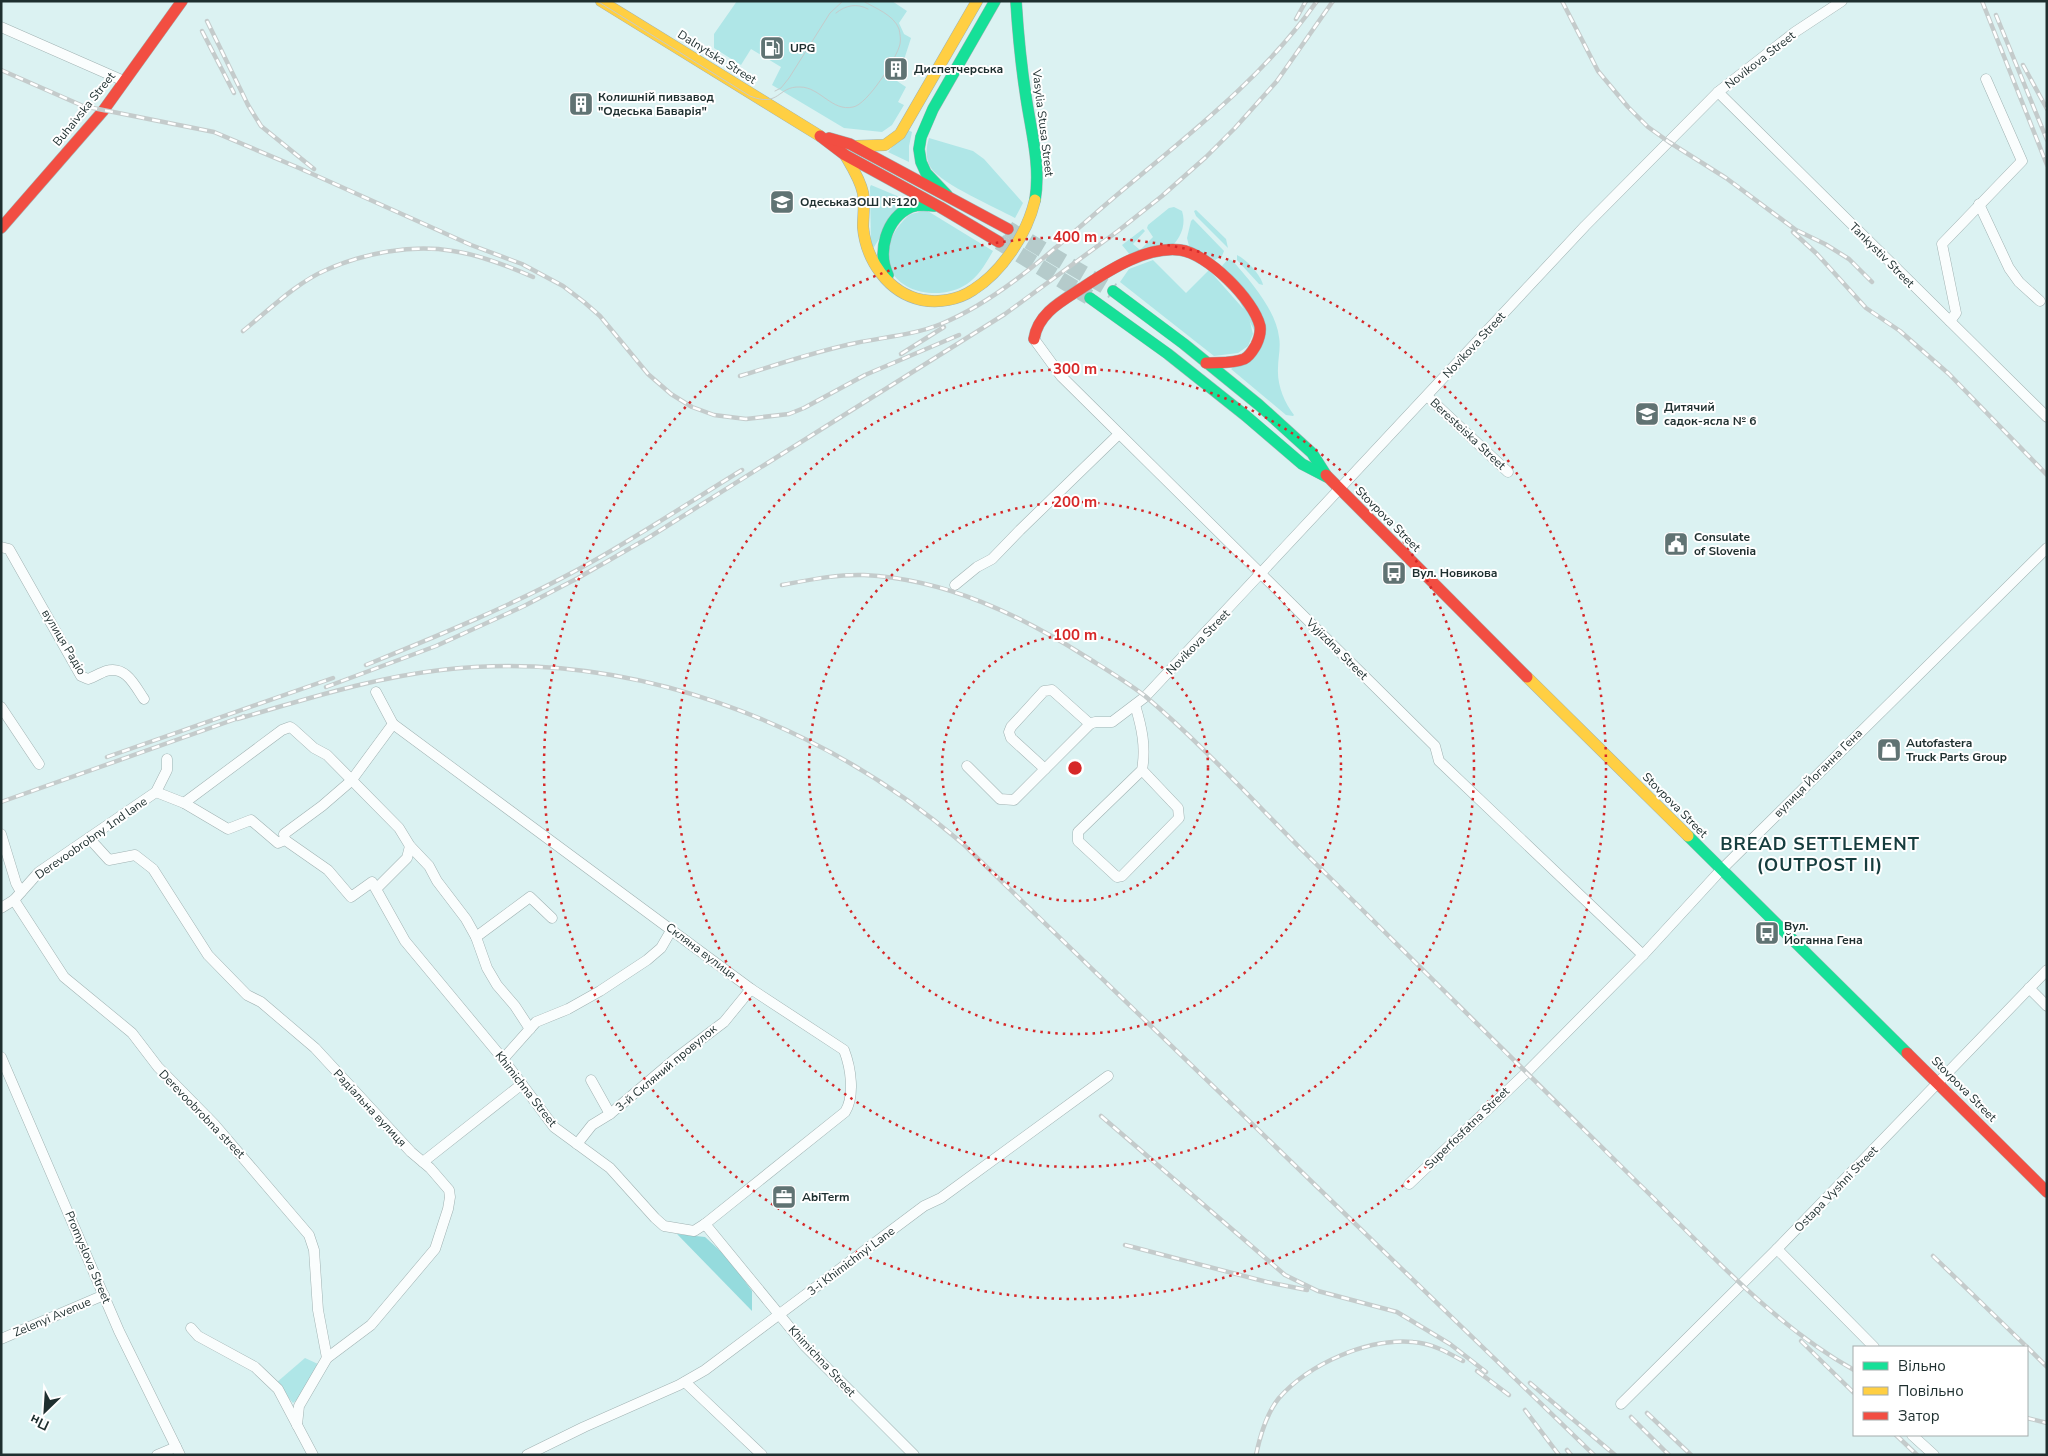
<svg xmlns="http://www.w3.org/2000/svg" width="2048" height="1456" font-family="'Nunito Sans',sans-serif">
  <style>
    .green { fill: #afe6e7 }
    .forest { fill: #95dbdd }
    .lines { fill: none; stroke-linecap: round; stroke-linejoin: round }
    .primary-tunnel { stroke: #b5cbcb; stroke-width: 16; stroke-dasharray: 16 8; stroke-linecap: butt }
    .street-casing { stroke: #a0b2b2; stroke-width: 11 }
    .fast-casing { stroke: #a0b2b2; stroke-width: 12 }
    .slow-casing { stroke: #a0b2b2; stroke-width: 12 }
    .jam-casing { stroke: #a0b2b2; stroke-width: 12 }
    .street { stroke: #fafdfd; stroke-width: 10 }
    .fast { stroke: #16e098; stroke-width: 11 }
    .slow { stroke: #ffcf43; stroke-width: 11 }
    .jam { stroke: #f24e42; stroke-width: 11 }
    .tram { stroke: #c4cbcb; stroke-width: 1 }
    .rail-casing { stroke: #c4cbcb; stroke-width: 4.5 }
    .rail { stroke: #fff; stroke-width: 2.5; stroke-dasharray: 8; stroke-linecap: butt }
    .ring { fill: none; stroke: #d62828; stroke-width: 2.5; stroke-dasharray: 2.5 5 }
    .labels { text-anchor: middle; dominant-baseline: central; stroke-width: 4; stroke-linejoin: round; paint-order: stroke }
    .poi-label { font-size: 12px; font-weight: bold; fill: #1e2f2f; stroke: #fff; text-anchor: start }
    .street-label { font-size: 12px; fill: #1e2f2f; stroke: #fff }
    .district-label { font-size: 18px; font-weight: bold; letter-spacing: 1px; fill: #163d3e; stroke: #fff }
    .centre { fill: #d62828; stroke: #fff; stroke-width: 2.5 }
    .ring-label { font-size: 15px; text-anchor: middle; font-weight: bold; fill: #d62828; stroke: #fff; stroke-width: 4; stroke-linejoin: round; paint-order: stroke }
  </style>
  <rect width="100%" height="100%" fill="#dbf2f2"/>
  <g class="green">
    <path d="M 737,1 L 892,1 L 907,11 L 899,23 L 904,34 L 911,38 L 902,66 L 894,79 L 906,87 L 898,102 L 904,105 L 892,125 L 882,132 L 844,128 L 772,85 L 781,67 L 751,49 L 741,65 L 714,48 L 714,34 Z"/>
    <path d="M 908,130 L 912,132 L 909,146 L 909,162 L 888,152 Z"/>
    <path d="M 929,138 L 973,151 L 984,159 L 1023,203 L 1015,218 C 995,207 943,185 931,168 C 925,158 926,148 929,138 Z"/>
    <path d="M 871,185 L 902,198 L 903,201 L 874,247 L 871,246 L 870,187 Z"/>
    <path d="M 1174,207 L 1182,211 C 1186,223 1182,235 1174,244 L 1131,256 L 1122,245 L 1143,229 L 1145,231 L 1133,244 L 1140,250 L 1153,237 L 1147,228 L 1148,225 L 1169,208 Z"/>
    <path d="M 926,210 L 993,251 C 986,263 979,276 967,284 C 945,299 905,296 891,271 C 890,268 890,263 889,259 C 887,242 894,229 908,216 C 912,213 921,212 926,210 Z"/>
    <path d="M 1196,210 L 1226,239 L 1228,248 L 1196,216 L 1194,211 Z"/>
    <path d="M 1193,219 L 1224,251 L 1222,256 L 1215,260 L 1189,246 L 1187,238 L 1191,221 Z"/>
    <path d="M 1237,255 C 1246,259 1261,275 1263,285 L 1259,284 L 1237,260 Z"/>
    <path d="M 1228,259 L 1233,261 C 1250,281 1276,310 1279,337 C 1281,347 1278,358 1278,368 C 1277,385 1284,402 1294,415 L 1293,416 L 1286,415 L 1231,369 L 1262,346 L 1222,266 Z"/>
    <path d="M 1153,260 L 1186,293 L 1209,270 L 1248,314 L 1253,334 L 1248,346 L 1238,353 L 1214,356 L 1120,282 L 1129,269 Z"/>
    <path d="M 305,1358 L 318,1364 L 301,1396 L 293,1403 L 276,1383 Z"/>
  </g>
  <path class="forest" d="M 677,1234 L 705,1237 L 728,1258 L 752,1291 L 752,1311 Z"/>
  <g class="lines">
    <g class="primary-tunnel">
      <path d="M 1008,229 L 1113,291"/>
      <path d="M 999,242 L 1089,297"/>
    </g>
    <defs>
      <g id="street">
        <path d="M 1,27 L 124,81"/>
        <path d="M 1718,92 L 2047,417"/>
        <path d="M 1979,204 L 2009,268 L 2019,282 L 2040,301"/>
        <path d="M 1950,321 L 1956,313 L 1942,244 L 2022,161 L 1986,79"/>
        <path d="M 1034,339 L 1061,376 L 1435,746 L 1439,761 L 1643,955"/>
        <path d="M 1427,396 L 1508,472"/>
        <path d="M 1,547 L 9,549 L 81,676 L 88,679 C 94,677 100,673 106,671 C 126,665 135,686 144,699"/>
        <path d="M 955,585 L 977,567 L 992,559 L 1020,530 L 1119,434"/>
        <path d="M 376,692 L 393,724 L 751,989 L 844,1050 C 851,1068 855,1096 845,1112 L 705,1224"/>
        <path d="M 1135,705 C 1142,728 1146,747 1142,770 L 1178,808 L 1179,818 L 1122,876 L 1117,877 L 1078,841 L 1078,832 L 1142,770"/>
        <path d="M 1,707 L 39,764"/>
        <path d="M 967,766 L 1000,799 L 1014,800 L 1090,724 L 1095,722 L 1112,722 L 1145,697 L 1585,226 L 1718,92 L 1795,32 L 1842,1"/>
        <path d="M 1045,769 L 1011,738 L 1009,732 L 1011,727 L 1044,691 L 1052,690 L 1090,724"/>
        <path d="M 156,792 L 184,803 L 228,829 L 251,820 L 278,843 L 285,840 L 328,870 L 351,897 L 372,882 L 405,941 L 503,1059 L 554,1127 L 610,1168 L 655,1218 L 664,1226 L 694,1231 L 705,1224 L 805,1346 L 914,1455"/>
        <path d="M 184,803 L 282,730 L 290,727 L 293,729 L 314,748 L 327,755 L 399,828 L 410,846 L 429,866 L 437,881 L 466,919 L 476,937 L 487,968 L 497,985 L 515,1006 L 530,1029"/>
        <path d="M 1,834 L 16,883 L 21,892"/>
        <path d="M 89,838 L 109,860 L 135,855 L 153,869 L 208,955 L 247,995 L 261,1002 L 315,1048 L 411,1152 L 430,1168 L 449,1190 L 450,1197 L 448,1209 L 435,1249 L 371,1325 L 327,1358 L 299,1406 L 297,1425"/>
        <path d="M 285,840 L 284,834 L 322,806 L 351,781 L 393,724"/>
        <path d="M 377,888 L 407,858 L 410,846"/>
        <path d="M 14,900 L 64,977 L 132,1033 L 158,1067 L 214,1124 L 309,1235 L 314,1250 L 318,1310 L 327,1358"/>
        <path d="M 1,908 L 14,900 L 39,872 L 156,792 L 167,770 L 167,759"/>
        <path d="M 476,937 L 530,897 L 552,918"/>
        <path d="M 2029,988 L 2047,1006"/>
        <path d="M 1,1057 L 119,1331 L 180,1455"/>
        <path d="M 503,1059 L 536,1022 L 568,1009 L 600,991 L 647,960 L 661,948 L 672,929"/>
        <path d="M 591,1080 L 610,1114"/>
        <path d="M 577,1144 L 592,1125 L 610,1114 L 675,1059 L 724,1022 L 751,989"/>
        <path d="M 423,1162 L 522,1084"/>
        <path d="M 1409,1184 L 1526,1073 L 1643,955 L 1721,870 L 2047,548"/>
        <path d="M 1777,1249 L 1874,1347"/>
        <path d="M 191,1328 L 198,1336 L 255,1367 L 278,1389 L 313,1455"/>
        <path d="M 1,1339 L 104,1295"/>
        <path d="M 685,1382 L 762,1455"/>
        <path d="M 1621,1404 L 1777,1249 L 2047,970"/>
        <path d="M 1912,1435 L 1934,1455"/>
        <path d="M 157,1455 L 176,1447"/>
        <path d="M 527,1455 L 584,1427 L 679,1385 L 705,1370 L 924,1206 L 941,1198 L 1108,1076"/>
      </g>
      <g id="fast">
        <path d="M 1016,1 C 1018,33 1021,65 1026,97 C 1031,131 1041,166 1035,200"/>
        <path d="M 947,195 L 926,173 L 921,162 L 919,149 L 921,137 L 933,109 L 995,1"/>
        <path d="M 888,275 C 877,252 886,218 911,207 C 919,204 927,205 935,206"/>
        <path d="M 1113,291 L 1184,344 L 1259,405 L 1312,453 L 1326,475"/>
        <path d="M 1090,298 L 1168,354 L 1246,416 L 1302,464 L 1327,477"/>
        <path d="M 1688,836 L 1907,1053"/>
      </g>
      <g id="slow">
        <path d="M 601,1 L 820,136"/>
        <path d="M 857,146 L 885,145 L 900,134 L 977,1"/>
        <path d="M 845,155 C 852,167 860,179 863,193 C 865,204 863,216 863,227 C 866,260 888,293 922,300 C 939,303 958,300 973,290 C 1002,272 1027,234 1035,200"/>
        <path d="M 1527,677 L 1688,836"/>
      </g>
      <g id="jam">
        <path d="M 820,136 L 845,155 L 940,207 L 999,242"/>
        <path d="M 829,138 L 850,144 L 1008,229"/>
        <path d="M 1,228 L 103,111 L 182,1"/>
        <path d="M 1034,339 C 1038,312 1064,300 1085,286 C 1111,269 1147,246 1180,250 C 1207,253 1254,300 1260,326 C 1261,333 1259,339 1256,345 C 1253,350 1250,356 1244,359 C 1232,364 1218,362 1206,363"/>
        <path d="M 1326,475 L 1527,677"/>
        <path d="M 1907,1053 L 2047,1192"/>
      </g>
    </defs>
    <use href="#street" class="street-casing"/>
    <use href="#fast" class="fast-casing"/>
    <use href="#slow" class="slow-casing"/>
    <use href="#jam" class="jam-casing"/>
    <use href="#street" class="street"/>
    <use href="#fast" class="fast"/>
    <use href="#slow" class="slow"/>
    <use href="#jam" class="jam"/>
    <g class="tram">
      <path d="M 597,1 L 750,96 C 780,108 777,86 800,87 C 820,87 832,112 853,107 C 867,105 897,58 900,44 C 901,39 900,34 899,29 C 894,15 875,8 863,1"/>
      <path d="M 836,13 C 846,5 857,3 868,9"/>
      <path d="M 775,91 L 781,88 L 789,78 L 830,13 L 843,1"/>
    </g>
    <defs>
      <g id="rail">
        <path d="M 1562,1 L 1598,71 L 1628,107 L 1648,127 L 1669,142 L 1726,178 L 1796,230 L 1825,244 L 1849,259 L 1872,282"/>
        <path d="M 1982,1 L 2047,165"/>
        <path d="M 1996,15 L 2047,140"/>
        <path d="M 1296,19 L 1306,1"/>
        <path d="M 207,21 L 248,105 L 261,126 L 314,169"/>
        <path d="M 202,31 L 234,93"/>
        <path d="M 2023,65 L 2047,109"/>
        <path d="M 1,70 L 83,106 L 214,132 L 299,168 L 471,245 L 522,264 L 563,286 L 584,302 L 600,316 L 648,374 L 671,394 L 692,407 L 714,415 L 746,419 L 789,414 L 804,408 L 865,375 L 959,335"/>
        <path d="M 1793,232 L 1817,254 L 1866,308 L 1900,331 L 1949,374 L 2047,475"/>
        <path d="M 243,331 C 269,310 296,283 326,270 C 364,253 412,244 453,251 C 480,255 508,266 533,277"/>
        <path d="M 901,354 L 944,327"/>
        <path d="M 740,376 C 779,364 817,351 856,343 C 884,337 914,335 941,324 C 1004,298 1059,244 1111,200 C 1184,138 1262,80 1317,1"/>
        <path d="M 782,585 C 809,580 837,574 864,575 C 946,579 1020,615 1088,658 C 1107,670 1127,682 1145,696 C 1203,745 1254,802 1308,856 C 1417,964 1526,1073 1636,1181 C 1705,1247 1770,1323 1854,1370"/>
        <path d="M 366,665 C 437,636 509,607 577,570 C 633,540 688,503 742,470"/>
        <path d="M 326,687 L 436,646 L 524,606 L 578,578 L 648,538 L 1005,314 L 1118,231 L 1162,196 L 1206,157 L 1235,128 L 1277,81 L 1333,1"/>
        <path d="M 237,719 C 304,700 371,678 441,670 C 628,648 821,722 962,843 L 1594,1455"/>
        <path d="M 107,757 L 333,678"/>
        <path d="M 1,802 L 244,716"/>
        <path d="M 1101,1116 L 1285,1275 L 1318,1291 L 1397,1312 L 1450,1344 L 1486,1372"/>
        <path d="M 1125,1245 L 1267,1282 L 1307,1290"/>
        <path d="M 1933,1256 L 2027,1347"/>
        <path d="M 1801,1341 L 1854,1393"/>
        <path d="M 2027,1347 L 2047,1367"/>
        <path d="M 1477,1371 L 1509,1395"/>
        <path d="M 1530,1383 L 1615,1455"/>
        <path d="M 1525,1410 L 1559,1455"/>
        <path d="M 1647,1413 L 1691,1455"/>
        <path d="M 1631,1417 L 1669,1455"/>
        <path d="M 2027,1418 L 2047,1423"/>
        <path d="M 1896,1435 L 1917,1455"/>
        <path d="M 1567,1450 L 1571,1455"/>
        <path d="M 1256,1455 C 1260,1436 1266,1414 1279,1398 C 1309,1364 1367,1338 1413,1342 C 1431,1343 1447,1352 1463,1361"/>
      </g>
    </defs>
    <use href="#rail" class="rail-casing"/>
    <use href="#rail" class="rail"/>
  </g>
  <g class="ring">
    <circle cx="1075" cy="768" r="133"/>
    <circle cx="1075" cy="768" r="266"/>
    <circle cx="1075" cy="768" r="399"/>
    <circle cx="1075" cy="768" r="531"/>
  </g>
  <defs>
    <symbol id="fuel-square" viewBox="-11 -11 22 22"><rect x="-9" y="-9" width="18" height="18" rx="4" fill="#607373" stroke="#fff"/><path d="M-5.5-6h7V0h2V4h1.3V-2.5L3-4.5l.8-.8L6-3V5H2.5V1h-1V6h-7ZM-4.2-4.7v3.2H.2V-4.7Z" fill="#fff"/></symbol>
    <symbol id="building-square" viewBox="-11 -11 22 22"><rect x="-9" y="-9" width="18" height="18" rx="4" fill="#607373" stroke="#fff"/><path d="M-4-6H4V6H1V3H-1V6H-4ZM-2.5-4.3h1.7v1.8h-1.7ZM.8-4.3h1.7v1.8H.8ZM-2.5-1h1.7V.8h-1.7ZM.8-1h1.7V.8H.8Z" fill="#fff"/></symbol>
    <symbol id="school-square" viewBox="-11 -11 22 22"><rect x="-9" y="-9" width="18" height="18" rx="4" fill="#607373" stroke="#fff"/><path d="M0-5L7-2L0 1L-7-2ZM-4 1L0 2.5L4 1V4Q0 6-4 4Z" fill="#fff"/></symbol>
    <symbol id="civic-square" viewBox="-11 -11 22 22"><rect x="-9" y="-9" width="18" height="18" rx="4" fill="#607373" stroke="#fff"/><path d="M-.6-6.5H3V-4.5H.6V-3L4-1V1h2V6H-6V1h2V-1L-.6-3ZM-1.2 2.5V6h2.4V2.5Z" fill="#fff"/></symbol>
    <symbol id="bus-square" viewBox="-11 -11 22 22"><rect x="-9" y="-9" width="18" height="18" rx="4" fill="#607373" stroke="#fff"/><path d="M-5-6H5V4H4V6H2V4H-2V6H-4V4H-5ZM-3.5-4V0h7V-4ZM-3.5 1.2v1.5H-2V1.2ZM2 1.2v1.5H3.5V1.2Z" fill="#fff"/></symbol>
    <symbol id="shop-square" viewBox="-11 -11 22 22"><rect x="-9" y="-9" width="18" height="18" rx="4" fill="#607373" stroke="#fff"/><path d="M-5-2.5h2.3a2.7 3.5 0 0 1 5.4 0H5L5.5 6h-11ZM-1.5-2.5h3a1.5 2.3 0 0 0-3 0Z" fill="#fff"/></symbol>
    <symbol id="office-square" viewBox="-11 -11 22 22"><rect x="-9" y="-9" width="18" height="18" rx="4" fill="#607373" stroke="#fff"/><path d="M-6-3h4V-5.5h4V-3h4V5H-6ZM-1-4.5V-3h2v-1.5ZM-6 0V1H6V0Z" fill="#fff"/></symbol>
  </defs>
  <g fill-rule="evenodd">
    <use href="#fuel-square" x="758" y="34" width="28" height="28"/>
    <use href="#building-square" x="882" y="55" width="28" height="28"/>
    <use href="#building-square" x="567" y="90" width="28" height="28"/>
    <use href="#school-square" x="768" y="188" width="28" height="28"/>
    <use href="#school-square" x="1633" y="400" width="28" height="28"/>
    <use href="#civic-square" x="1662" y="530" width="28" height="28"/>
    <use href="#bus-square" x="1380" y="559" width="28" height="28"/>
    <use href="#shop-square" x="1875" y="736" width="28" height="28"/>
    <use href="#bus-square" x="1753" y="919" width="28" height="28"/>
    <use href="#office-square" x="770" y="1183" width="28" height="28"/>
  </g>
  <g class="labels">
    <g class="poi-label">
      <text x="790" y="48">UPG</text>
      <text x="914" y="69">Диспетчерська</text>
      <text x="598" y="97">Колишній пивзавод<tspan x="598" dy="14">"Одеська Баварія"</tspan></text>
      <text x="800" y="202">ОдеськаЗОШ №120</text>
      <text x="1664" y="407">Дитячий<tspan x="1664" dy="14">садок-ясла № 6</tspan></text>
      <text x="1694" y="537">Consulate<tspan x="1694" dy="14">of Slovenia</tspan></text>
      <text x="1412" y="573">Вул. Новикова</text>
      <text x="1906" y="743">Autofastera<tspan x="1906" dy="14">Truck Parts Group</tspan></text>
      <text x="1784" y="926">Вул.<tspan x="1784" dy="14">Йоганна Гена</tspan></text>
      <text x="802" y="1197">AbiTerm</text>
    </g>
    <g class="street-label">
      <text transform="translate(717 57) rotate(32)">Dalnytska Street</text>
      <text transform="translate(1760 60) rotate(-38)">Novikova Street</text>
      <text transform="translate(84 109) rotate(-51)">Buhaivska Street</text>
      <text transform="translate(1043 123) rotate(83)">Vasylia Stusa Street</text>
      <text transform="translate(1882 255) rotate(45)">Tankystiv Street</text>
      <text transform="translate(1474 345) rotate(-47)">Novikova Street</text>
      <text transform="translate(1468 434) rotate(43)">Beresteiska Street</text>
      <text transform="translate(1388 519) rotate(45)">Stovpova Street</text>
      <text transform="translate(64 642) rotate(59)">вулиця Радіо</text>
      <text transform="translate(1198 642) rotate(-46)">Novikova Street</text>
      <text transform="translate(1337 649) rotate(45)">Vyjizdna Street</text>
      <text transform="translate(1818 773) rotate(-45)">вулиця Йоганна Гена</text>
      <text transform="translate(1675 805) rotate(45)">Stovpova Street</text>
      <text transform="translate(91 838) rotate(-35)">Derevoobrobny 1nd lane</text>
      <text transform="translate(701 951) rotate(37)">Скляна вулиця</text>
      <text transform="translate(666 1068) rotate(-40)">3-й Скляний провулок</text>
      <text transform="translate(526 1089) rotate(52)">Khimichna Street</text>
      <text transform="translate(1964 1089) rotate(45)">Stovpova Street</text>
      <text transform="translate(370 1108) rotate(47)">Радіальна вулиця</text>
      <text transform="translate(202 1114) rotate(46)">Derevoobrobna street</text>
      <text transform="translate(1467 1128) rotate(-44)">Superfosfatna Street</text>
      <text transform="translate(1836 1189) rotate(-46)">Ostapa Vyshni Street</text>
      <text transform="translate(88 1257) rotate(67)">Promyslova Street</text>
      <text transform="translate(851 1261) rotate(-37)">3-i Khimichnyi Lane</text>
      <text transform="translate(52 1317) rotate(-23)">Zelenyi Avenue</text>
      <text transform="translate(822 1361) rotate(47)">Khimichna Street</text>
    </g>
    <g class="district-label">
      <text x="1820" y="844">BREAD SETTLEMENT<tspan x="1820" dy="21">(OUTPOST II)</tspan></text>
    </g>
  </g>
  <circle cx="1075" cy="768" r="8" class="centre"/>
  <g class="ring-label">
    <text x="1075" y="242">400 m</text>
    <text x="1075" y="374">300 m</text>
    <text x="1075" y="507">200 m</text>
    <text x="1075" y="640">100 m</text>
  </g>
  <rect width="2048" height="1456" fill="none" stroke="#1e2f2f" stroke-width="5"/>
  <rect x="1853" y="1346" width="175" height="90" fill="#ffffff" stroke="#a5acac"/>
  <rect x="1863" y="1362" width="25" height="8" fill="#16e098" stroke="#a5acac"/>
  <text x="1898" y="1371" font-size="15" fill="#1e2f2f">Вільно</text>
  <rect x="1863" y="1387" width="25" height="8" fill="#ffcf43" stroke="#a5acac"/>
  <text x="1898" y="1396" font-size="15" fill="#1e2f2f">Повільно</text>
  <rect x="1863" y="1412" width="25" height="8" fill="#f24e42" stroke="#a5acac"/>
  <text x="1898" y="1421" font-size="15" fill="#1e2f2f">Затор</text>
  <g transform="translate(45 1411) rotate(205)" stroke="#ffffff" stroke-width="4" paint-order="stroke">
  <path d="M0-4L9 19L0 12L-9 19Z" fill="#1e2f2f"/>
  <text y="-8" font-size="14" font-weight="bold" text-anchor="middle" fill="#1e2f2f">Пн</text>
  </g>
</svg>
